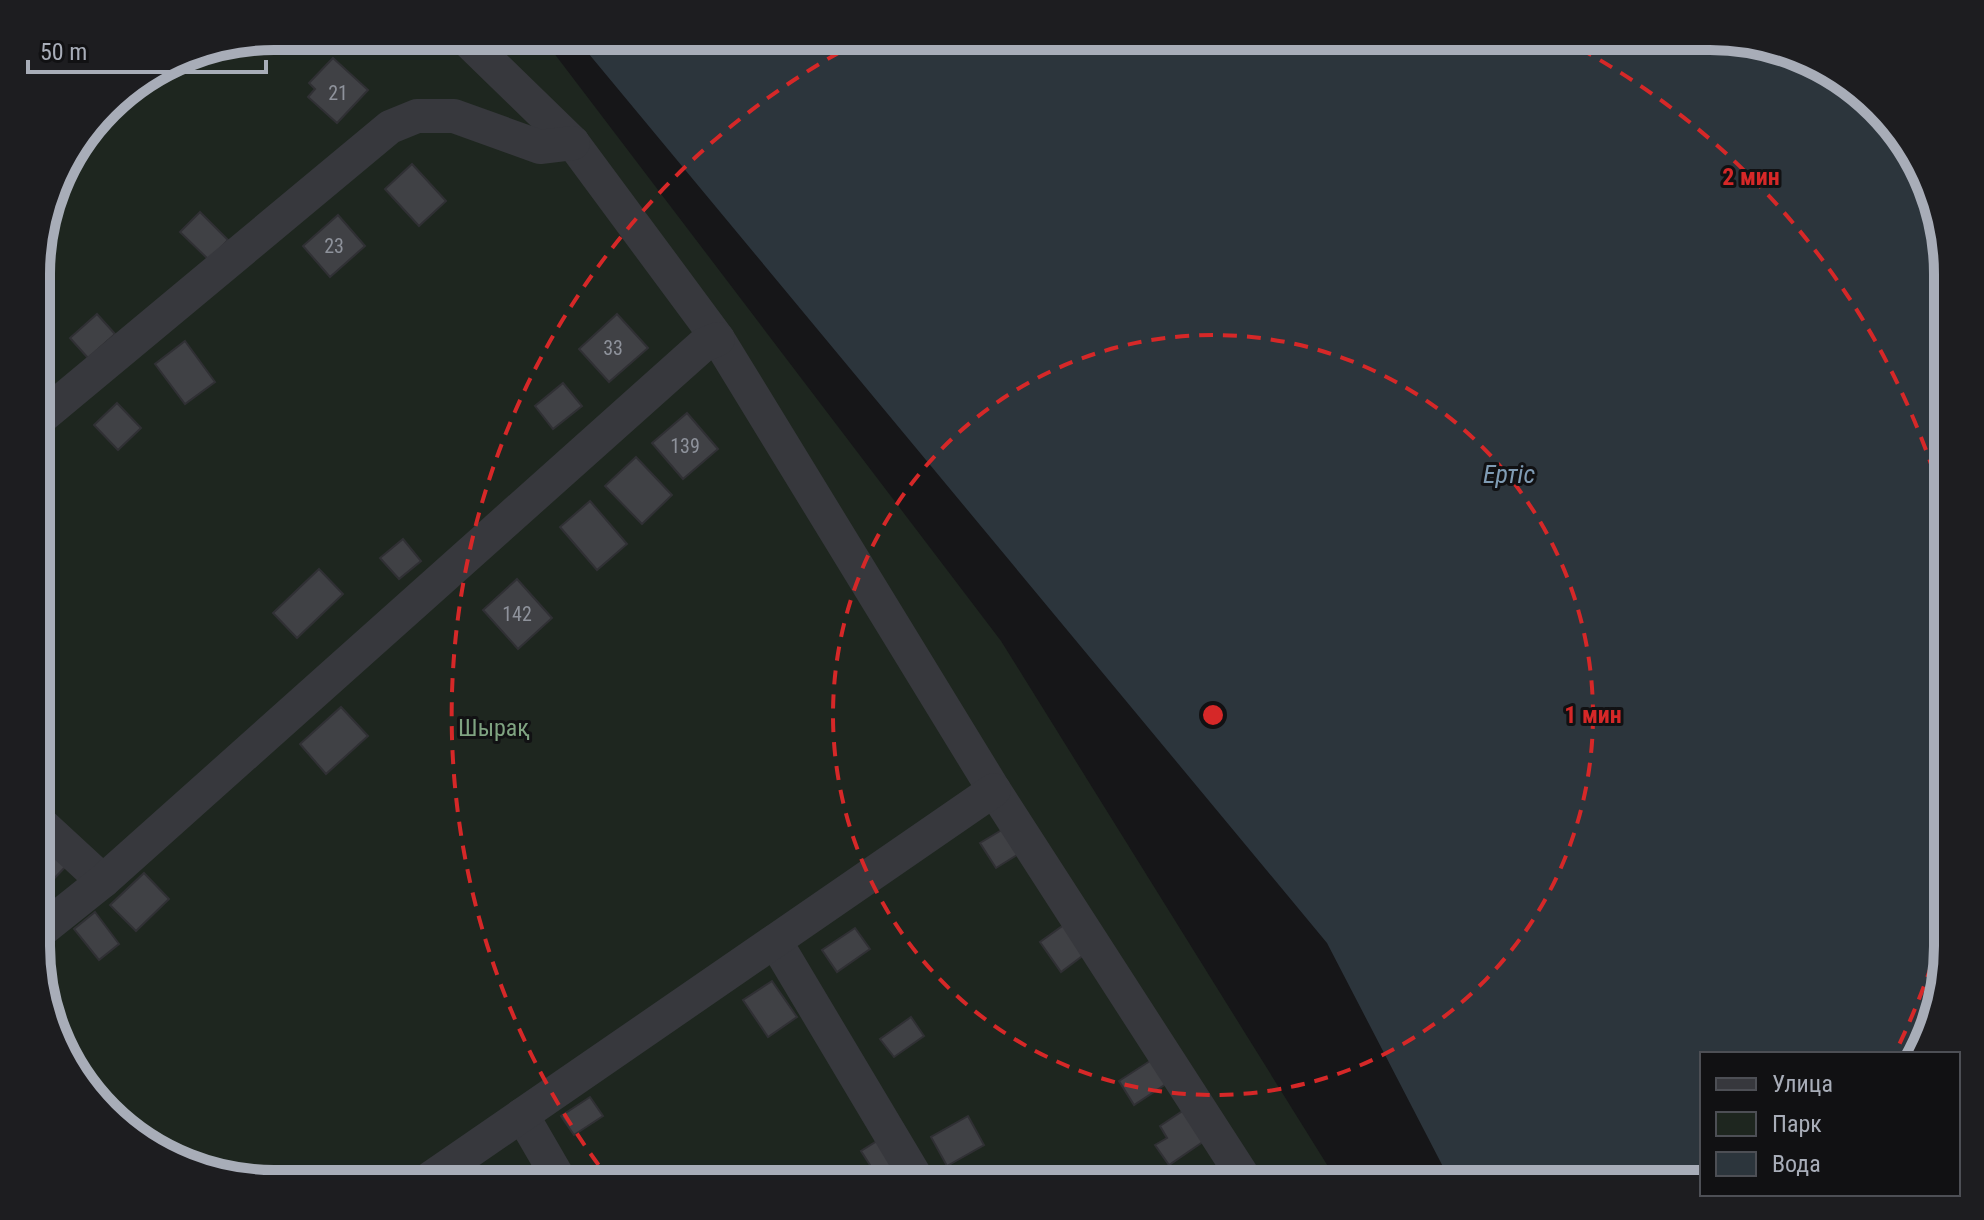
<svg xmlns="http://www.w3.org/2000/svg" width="1984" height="1220" font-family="'Roboto Condensed',sans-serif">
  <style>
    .green { fill: #1e261f }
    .water { fill: #2c353c }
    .building { fill: #404145; stroke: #303034; stroke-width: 2 }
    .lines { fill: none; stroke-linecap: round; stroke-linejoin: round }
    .minor { stroke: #37383d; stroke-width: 34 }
    .ring { fill: none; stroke: #d62828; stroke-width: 4; stroke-dasharray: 14 10 }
    .labels { text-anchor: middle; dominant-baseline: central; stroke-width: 6; stroke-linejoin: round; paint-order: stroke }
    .number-label { font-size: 20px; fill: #8e929b }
    .park-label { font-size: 24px; fill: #7fa381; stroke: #111113 }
    .water-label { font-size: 26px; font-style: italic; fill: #7f9bb3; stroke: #111113 }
    .rim { fill: none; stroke: #a8adb8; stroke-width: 10 }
    .centre { fill: #d62828; stroke: #111113; stroke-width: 4 }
    .ring-label { font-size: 24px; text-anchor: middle; font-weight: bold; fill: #d62828; stroke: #111113; stroke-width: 6; stroke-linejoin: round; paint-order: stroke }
  </style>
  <rect width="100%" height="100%" fill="#161618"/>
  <path class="green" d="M 274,36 L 541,36 L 1001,641 L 1339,1184 L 274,1184 L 198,1172 L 142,1144 L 76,1078 L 38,977 L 38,243 L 61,168 L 117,95 L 183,54 Z"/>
  <path class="water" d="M 574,36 L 1710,36 L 1772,44 L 1842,76 L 1916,155 L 1947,258 L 1948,961 L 1916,1054 L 1702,1054 L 1702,1184 L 1452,1184 L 1327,943 Z"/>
  <g class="building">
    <path d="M 333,58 L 368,90 L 337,123 L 308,97 L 315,89 L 309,83 Z"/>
    <path d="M 412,164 L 446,201 L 419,226 L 385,189 Z"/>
    <path d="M 200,212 L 228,240 L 209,260 L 180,232 Z"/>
    <path d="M 338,215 L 365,246 L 330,277 L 303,246 Z"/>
    <path d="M 97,314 L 115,334 L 88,358 L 70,338 Z"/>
    <path d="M 617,314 L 648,348 L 609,382 L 579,349 Z"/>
    <path d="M 185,341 L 215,382 L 185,404 L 155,364 Z"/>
    <path d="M 563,383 L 582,406 L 553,429 L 535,406 Z"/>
    <path d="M 117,403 L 141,428 L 118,450 L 94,425 Z"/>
    <path d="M 687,413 L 718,449 L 683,479 L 652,443 Z"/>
    <path d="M 636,457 L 672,495 L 642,524 L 605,486 Z"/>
    <path d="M 590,501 L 627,544 L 597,570 L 560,527 Z"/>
    <path d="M 403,539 L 421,561 L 399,579 L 380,558 Z"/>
    <path d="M 319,569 L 343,594 L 297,638 L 273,613 Z"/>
    <path d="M 517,579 L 552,618 L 518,649 L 483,610 Z"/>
    <path d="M 341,707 L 368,736 L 326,774 L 300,744 Z"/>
    <path d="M 1010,825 L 1025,850 L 996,868 L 980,843 Z"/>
    <path d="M 51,844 L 70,862 L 43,890 L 38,885 L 38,857 Z"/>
    <path d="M 144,873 L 169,899 L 136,931 L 110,905 Z"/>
    <path d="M 95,912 L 119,944 L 99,960 L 74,929 Z"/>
    <path d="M 1068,922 L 1089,951 L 1061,972 L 1040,942 Z"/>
    <path d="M 855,928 L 870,949 L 837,972 L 822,950 Z"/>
    <path d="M 772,981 L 797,1017 L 768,1037 L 743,1000 Z"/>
    <path d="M 911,1017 L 924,1036 L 894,1057 L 880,1039 Z"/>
    <path d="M 1153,1059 L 1169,1082 L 1134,1105 L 1119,1081 Z"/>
    <path d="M 590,1097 L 603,1116 L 574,1135 L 561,1116 Z"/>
    <path d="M 1190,1106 L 1210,1137 L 1169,1165 L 1155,1145 L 1167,1138 L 1160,1126 Z"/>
    <path d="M 968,1116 L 984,1145 L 947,1166 L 931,1137 Z"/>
    <path d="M 885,1136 L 903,1165 L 879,1179 L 861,1151 Z"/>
  </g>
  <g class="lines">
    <g class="minor">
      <path d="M 463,36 L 573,143 L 718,339 L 994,790 L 1248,1184"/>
      <path d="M 38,420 L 390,127 L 417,116 L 454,116 L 540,147 L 573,143"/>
      <path d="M 38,821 L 103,881"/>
      <path d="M 38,933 L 103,881 L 703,345 L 718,339"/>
      <path d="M 775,941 L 920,1184"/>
      <path d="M 522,1115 L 562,1184"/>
      <path d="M 422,1184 L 994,790"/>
    </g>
  </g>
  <g class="ring">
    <circle cx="1213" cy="715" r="380"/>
    <path d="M1946 918A761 761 0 0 1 1897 1049M613 1184A761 761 0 0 1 868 37M1558 37A761 761 0 0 1 1946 512"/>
  </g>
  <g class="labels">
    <g class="number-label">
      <text x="338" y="93">21</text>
      <text x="334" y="246">23</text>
      <text x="613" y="348">33</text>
      <text x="685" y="446">139</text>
      <text x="517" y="614">142</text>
    </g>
    <g class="park-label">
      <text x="494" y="728">Шырақ</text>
    </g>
    <g class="water-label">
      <text x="1509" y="474">Ертіс</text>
    </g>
  </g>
  <path d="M0 0H1984V1220H0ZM274 50H1710A224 224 0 0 1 1934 274V946A224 224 0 0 1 1710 1170H274A224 224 0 0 1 50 946V274A224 224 0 0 1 274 50Z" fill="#1d1d20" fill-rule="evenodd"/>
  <path class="rim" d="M274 50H1710A224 224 0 0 1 1934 274V946A224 224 0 0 1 1710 1170H274A224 224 0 0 1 50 946V274A224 224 0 0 1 274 50Z"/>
  <circle cx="1213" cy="715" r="12" class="centre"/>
  <g class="ring-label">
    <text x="1751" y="185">2 мин</text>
    <text x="1593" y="723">1 мин</text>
  </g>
  <rect x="1700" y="1052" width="260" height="144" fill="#111113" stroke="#4d4f55" stroke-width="2"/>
  <rect x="1716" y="1078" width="40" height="12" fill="#37383d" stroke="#4d4f55" stroke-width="2"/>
  <text x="1772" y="1092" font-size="24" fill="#a8adb8">Улица</text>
  <rect x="1716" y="1112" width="40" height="24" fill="#1e261f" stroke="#4d4f55" stroke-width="2"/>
  <text x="1772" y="1132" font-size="24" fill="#a8adb8">Парк</text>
  <rect x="1716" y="1152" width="40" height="24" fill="#2c353c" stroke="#4d4f55" stroke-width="2"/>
  <text x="1772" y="1172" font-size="24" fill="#a8adb8">Вода</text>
  <path d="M28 60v12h238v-12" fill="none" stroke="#a8adb8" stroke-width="4"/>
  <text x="40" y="60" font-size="24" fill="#a8adb8" stroke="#111113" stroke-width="6" paint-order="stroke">50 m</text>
</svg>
